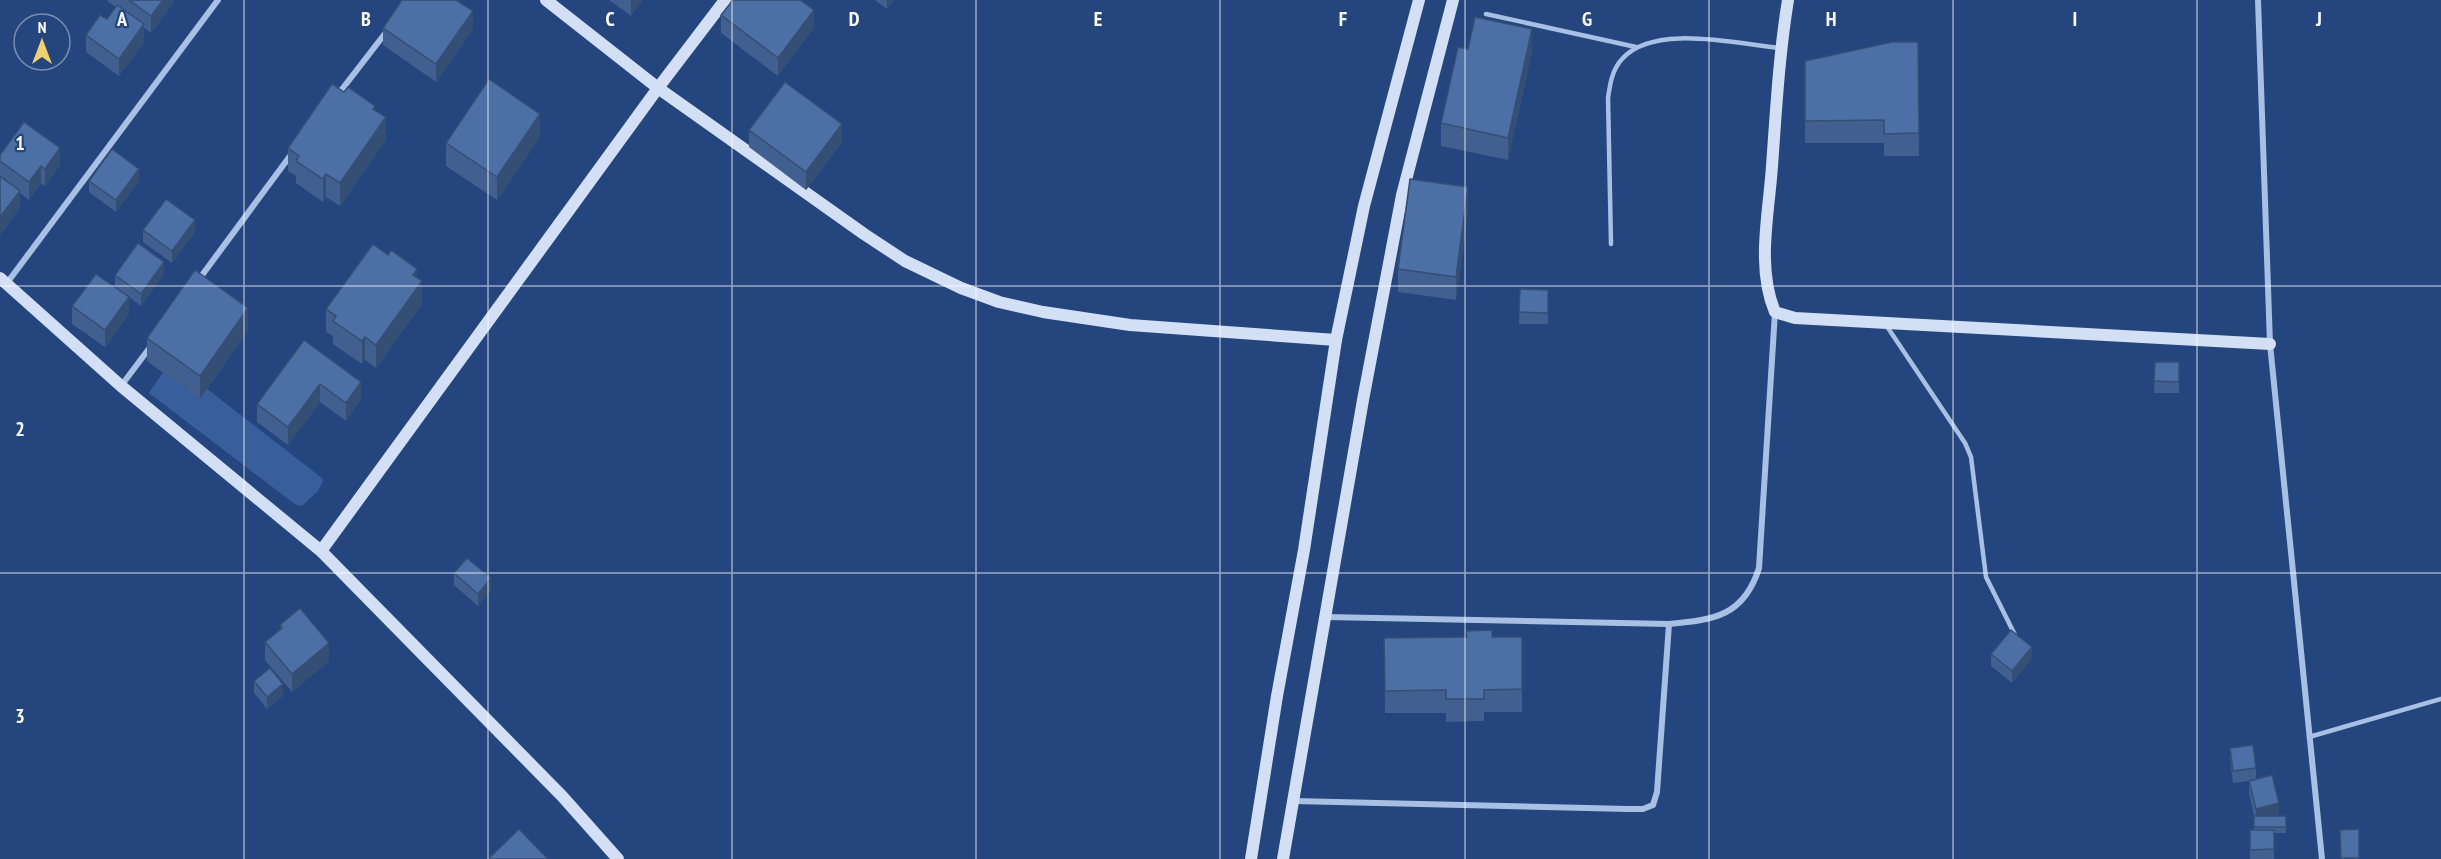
<svg xmlns="http://www.w3.org/2000/svg" width="2441" height="859" font-family="'PT Sans Narrow',sans-serif">
  <style>
    .green { fill: #385e9b }
    .lines { fill: none; stroke-linecap: round; stroke-linejoin: round }
    .lane { stroke: #a9c0e5; stroke-width: 4.5 }
    .street { stroke: #a9c0e5; stroke-width: 6 }
    .secondary { stroke: #d2dff5; stroke-width: 12 }
    .wall { fill: #415f8f }
    .shaded-wall { fill: #354e74 }
    .building { fill: #4c6fa6; stroke: #354e74; stroke-width: 1.5 }
    .grid { fill: none; stroke: #fff; stroke-width: 1.5; stroke-opacity: 0.55 }
    .grid-label { font-size: 20px; text-anchor: middle; font-weight: bold; fill: #fff; stroke: #24457d; stroke-width: 4.5; stroke-linejoin: round; paint-order: stroke }
  </style>
  <rect width="100%" height="100%" fill="#24457d"/>
  <path class="green" d="M 171,361 L 322,478 L 323,481 L 318,491 L 302,506 L 296,505 L 149,393 Z"/>
  <g class="lines">
    <g class="lane">
      <path d="M 1486,14 L 1636,47"/>
      <path d="M 1611,244 L 1608,98 C 1610,84 1612,70 1622,59 C 1653,23 1737,44 1780,48"/>
      <path d="M 1886,325 L 1965,443 L 1971,457 L 1986,577 L 2016,637"/>
      <path d="M 2309,737 L 2441,699"/>
    </g>
    <g class="street">
      <path d="M 2258,0 L 2270,344 L 2322,859"/>
      <path d="M 336,97 L 387,31"/>
      <path d="M 197,282 L 293,152"/>
      <path d="M 7,283 L 218,0"/>
      <path d="M 121,386 L 151,346"/>
      <path d="M 1326,617 L 1669,624 C 1714,620 1744,616 1759,568 L 1775,312"/>
      <path d="M 1294,801 L 1628,809 L 1643,809 L 1653,805 L 1657,792 L 1669,624"/>
    </g>
    <g class="secondary">
      <path d="M 546,0 L 658,88 L 864,234 L 905,261 L 961,288 L 999,302 L 1043,312 L 1130,325 L 1336,340"/>
      <path d="M 1788,0 C 1779,55 1776,111 1772,166 C 1769,213 1756,267 1775,312 L 1795,318 L 2270,344"/>
      <path d="M 0,278 L 121,386 L 321,551 L 562,796 L 618,859"/>
      <path d="M 321,551 L 658,88 L 725,0"/>
      <path d="M 1251,859 L 1277,696 L 1304,550 L 1336,340 L 1364,206 L 1419,0"/>
      <path d="M 1283,859 L 1363,400 L 1402,195 L 1453,0"/>
    </g>
  </g>
  <g class="wall">
    <path d="M 108,0 L 174,0 L 174,2 L 151,33 L 144,28 L 144,42 L 119,76 L 86,52 L 86,35 L 107,19 L 116,7 L 108,2 Z"/>
    <path d="M 609,0 L 643,0 L 631,16 Z"/>
    <path d="M 875,0 L 894,0 L 887,9 Z"/>
    <path d="M 721,15 L 814,28 L 778,76 L 721,33 Z"/>
    <path d="M 383,28 L 473,29 L 436,82 L 383,45 Z"/>
    <path d="M 1918,42 L 1919,156 L 1884,156 L 1884,143 L 1805,143 L 1805,61 Z"/>
    <path d="M 1532,52 L 1508,160 L 1441,146 L 1441,123 Z"/>
    <path d="M 344,92 L 375,110 L 386,140 L 340,206 L 326,197 L 323,202 L 296,183 L 296,176 L 288,171 L 288,148 Z"/>
    <path d="M 749,130 L 842,142 L 806,190 L 749,147 Z"/>
    <path d="M 540,137 L 497,200 L 446,166 L 446,143 Z"/>
    <path d="M 0,155 L 60,165 L 45,186 L 41,183 L 29,200 L 20,193 L 20,208 L 0,235 Z"/>
    <path d="M 89,181 L 139,181 L 116,212 L 89,192 Z"/>
    <path d="M 1468,210 L 1456,300 L 1398,292 L 1398,269 Z"/>
    <path d="M 143,230 L 195,232 L 172,263 L 143,242 Z"/>
    <path d="M 164,274 L 141,306 L 129,297 L 129,314 L 105,347 L 72,324 L 72,306 L 115,287 L 115,275 Z"/>
    <path d="M 417,278 L 422,304 L 376,368 L 365,360 L 362,364 L 333,344 L 333,336 L 326,332 L 326,309 Z"/>
    <path d="M 1520,289 L 1548,290 L 1548,324 L 1519,324 Z"/>
    <path d="M 248,330 L 200,399 L 147,361 L 147,338 Z"/>
    <path d="M 304,340 L 361,399 L 346,421 L 320,402 L 288,445 L 257,422 L 257,404 Z"/>
    <path d="M 2155,362 L 2179,362 L 2179,393 L 2154,393 Z"/>
    <path d="M 454,573 L 491,590 L 478,606 L 454,585 Z"/>
    <path d="M 280,625 L 329,661 L 292,692 L 265,660 L 265,642 L 280,631 Z"/>
    <path d="M 1522,637 L 1522,712 L 1484,712 L 1484,721 L 1446,722 L 1446,713 L 1385,713 L 1384,638 Z"/>
    <path d="M 1991,654 L 2032,658 L 2012,683 L 1991,666 Z"/>
    <path d="M 254,681 L 283,696 L 267,709 L 254,693 Z"/>
    <path d="M 2230,748 L 2256,768 L 2256,779 L 2279,815 L 2275,816 L 2286,816 L 2286,833 L 2274,833 L 2274,859 L 2250,859 L 2250,830 L 2254,830 L 2254,816 L 2249,793 L 2249,781 L 2233,783 L 2230,759 Z"/>
    <path d="M 2359,829 L 2359,859 L 2341,859 L 2340,830 Z"/>
  </g>
  <g class="shaded-wall">
    <path d="M 163,0 L 174,0 L 174,2 L 151,33 L 151,16 Z"/>
    <path d="M 631,0 L 643,0 L 631,16 Z"/>
    <path d="M 887,0 L 894,0 L 887,9 Z"/>
    <path d="M 814,10 L 814,28 L 778,76 L 778,58 Z"/>
    <path d="M 473,11 L 473,29 L 436,82 L 436,64 Z"/>
    <path d="M 144,24 L 144,42 L 119,76 L 119,59 Z"/>
    <path d="M 1532,29 L 1532,52 L 1508,160 L 1508,138 Z"/>
    <path d="M 540,114 L 540,137 L 497,200 L 497,177 Z"/>
    <path d="M 386,117 L 386,140 L 340,206 L 340,183 Z"/>
    <path d="M 842,124 L 842,142 L 806,190 L 806,172 Z"/>
    <path d="M 60,148 L 60,165 L 45,186 L 45,169 Z"/>
    <path d="M 41,166 L 41,183 L 29,200 L 29,182 Z"/>
    <path d="M 139,169 L 139,181 L 116,212 L 116,200 Z"/>
    <path d="M 326,174 L 326,197 L 323,202 L 323,179 Z"/>
    <path d="M 1468,187 L 1468,210 L 1456,300 L 1456,277 Z"/>
    <path d="M 20,191 L 20,208 L 0,235 L 0,217 Z"/>
    <path d="M 195,220 L 195,232 L 172,263 L 172,251 Z"/>
    <path d="M 164,262 L 164,274 L 141,306 L 141,294 Z"/>
    <path d="M 417,269 L 417,288 L 422,281 L 422,304 L 376,368 L 376,345 L 413,275 Z"/>
    <path d="M 129,297 L 129,314 L 105,347 L 105,330 Z"/>
    <path d="M 248,308 L 248,330 L 200,399 L 200,376 Z"/>
    <path d="M 365,337 L 365,360 L 362,364 L 362,341 Z"/>
    <path d="M 361,382 L 361,399 L 346,421 L 346,403 Z"/>
    <path d="M 320,384 L 320,402 L 288,445 L 288,427 Z"/>
    <path d="M 491,578 L 491,590 L 478,606 L 478,594 Z"/>
    <path d="M 329,643 L 329,661 L 292,692 L 292,674 Z"/>
    <path d="M 2032,647 L 2032,658 L 2012,683 L 2012,671 Z"/>
    <path d="M 283,684 L 283,696 L 267,709 L 267,697 Z"/>
    <path d="M 2279,803 L 2279,815 L 2256,821 L 2256,809 Z"/>
  </g>
  <g class="building">
    <path d="M 129,0 L 163,0 L 151,16 Z"/>
    <path d="M 402,0 L 456,0 L 473,11 L 436,64 L 383,28 Z"/>
    <path d="M 733,0 L 800,0 L 814,10 L 778,58 L 721,15 Z"/>
    <path d="M 117,5 L 144,24 L 119,59 L 86,35 L 100,15 L 107,19 Z"/>
    <path d="M 1475,17 L 1532,29 L 1508,138 L 1441,123 L 1458,47 L 1468,49 Z"/>
    <path d="M 1892,42 L 1918,42 L 1919,133 L 1884,134 L 1884,120 L 1805,121 L 1805,61 Z"/>
    <path d="M 489,79 L 540,114 L 497,177 L 446,143 Z"/>
    <path d="M 785,82 L 842,124 L 806,172 L 749,130 Z"/>
    <path d="M 332,84 L 344,92 L 348,87 L 375,106 L 373,109 L 386,117 L 340,183 L 326,174 L 323,179 L 296,161 L 299,156 L 288,148 Z"/>
    <path d="M 24,122 L 60,148 L 45,169 L 41,166 L 29,182 L 0,161 L 0,155 Z"/>
    <path d="M 112,149 L 139,169 L 116,200 L 89,181 Z"/>
    <path d="M 0,176 L 20,191 L 0,217 Z"/>
    <path d="M 1410,179 L 1468,187 L 1456,277 L 1398,269 Z"/>
    <path d="M 166,199 L 195,220 L 172,251 L 143,230 Z"/>
    <path d="M 138,243 L 164,262 L 141,294 L 115,275 Z"/>
    <path d="M 373,244 L 388,255 L 391,250 L 417,269 L 413,275 L 422,281 L 376,345 L 365,337 L 362,341 L 333,321 L 336,316 L 326,309 Z"/>
    <path d="M 195,270 L 248,308 L 200,376 L 147,338 Z"/>
    <path d="M 96,274 L 129,297 L 105,330 L 72,306 Z"/>
    <path d="M 1520,289 L 1548,290 L 1548,313 L 1519,312 Z"/>
    <path d="M 304,340 L 361,382 L 346,403 L 320,384 L 288,427 L 257,404 Z"/>
    <path d="M 2155,362 L 2179,362 L 2179,382 L 2154,381 Z"/>
    <path d="M 467,558 L 491,578 L 478,594 L 454,573 Z"/>
    <path d="M 300,608 L 329,643 L 292,674 L 265,642 L 282,628 L 280,625 Z"/>
    <path d="M 1492,630 L 1492,637 L 1522,637 L 1522,689 L 1484,690 L 1484,699 L 1446,699 L 1446,690 L 1385,691 L 1384,638 L 1467,637 L 1466,631 Z"/>
    <path d="M 2011,630 L 2032,647 L 2012,671 L 1991,654 Z"/>
    <path d="M 270,668 L 283,684 L 267,697 L 254,681 Z"/>
    <path d="M 2253,745 L 2256,768 L 2233,771 L 2230,748 Z"/>
    <path d="M 2272,775 L 2279,803 L 2256,809 L 2249,781 Z"/>
    <rect x="2254" y="816" width="32" height="11"/>
    <path d="M 519,829 L 548,859 L 488,859 Z"/>
    <path d="M 2359,829 L 2359,858 L 2341,858 L 2340,830 Z"/>
    <path d="M 2250,830 L 2274,830 L 2274,849 L 2250,850 Z"/>
  </g>
  <path class="grid" d="M 244,0 L 244,859M 488,0 L 488,859M 732,0 L 732,859M 976,0 L 976,859M 1220,0 L 1220,859M 1465,0 L 1465,859M 1709,0 L 1709,859M 1953,0 L 1953,859M 2197,0 L 2197,859M 0,286 L 2441,286M 0,573 L 2441,573"/>
  <g class="grid-label">
    <text x="122" y="26">A</text>
    <text x="366" y="26">B</text>
    <text x="610" y="26">C</text>
    <text x="854" y="26">D</text>
    <text x="1098" y="26">E</text>
    <text x="1343" y="26">F</text>
    <text x="1587" y="26">G</text>
    <text x="1831" y="26">H</text>
    <text x="2075" y="26">I</text>
    <text x="2319" y="26">J</text>
    <text x="20" y="150">1</text>
    <text x="20" y="436">2</text>
    <text x="20" y="723">3</text>
  </g>
  <g transform="translate(42 42)"><circle r="28" fill="#24457d" stroke="#7c8fb1" stroke-width="1.5"/>
  <path d="M0-4.5L10 22L0 15L-10 22Z" fill="#efd26d"/>
  <text y="-9" font-size="16" font-weight="bold" text-anchor="middle" fill="#ffffff">N</text>
  </g>
</svg>
